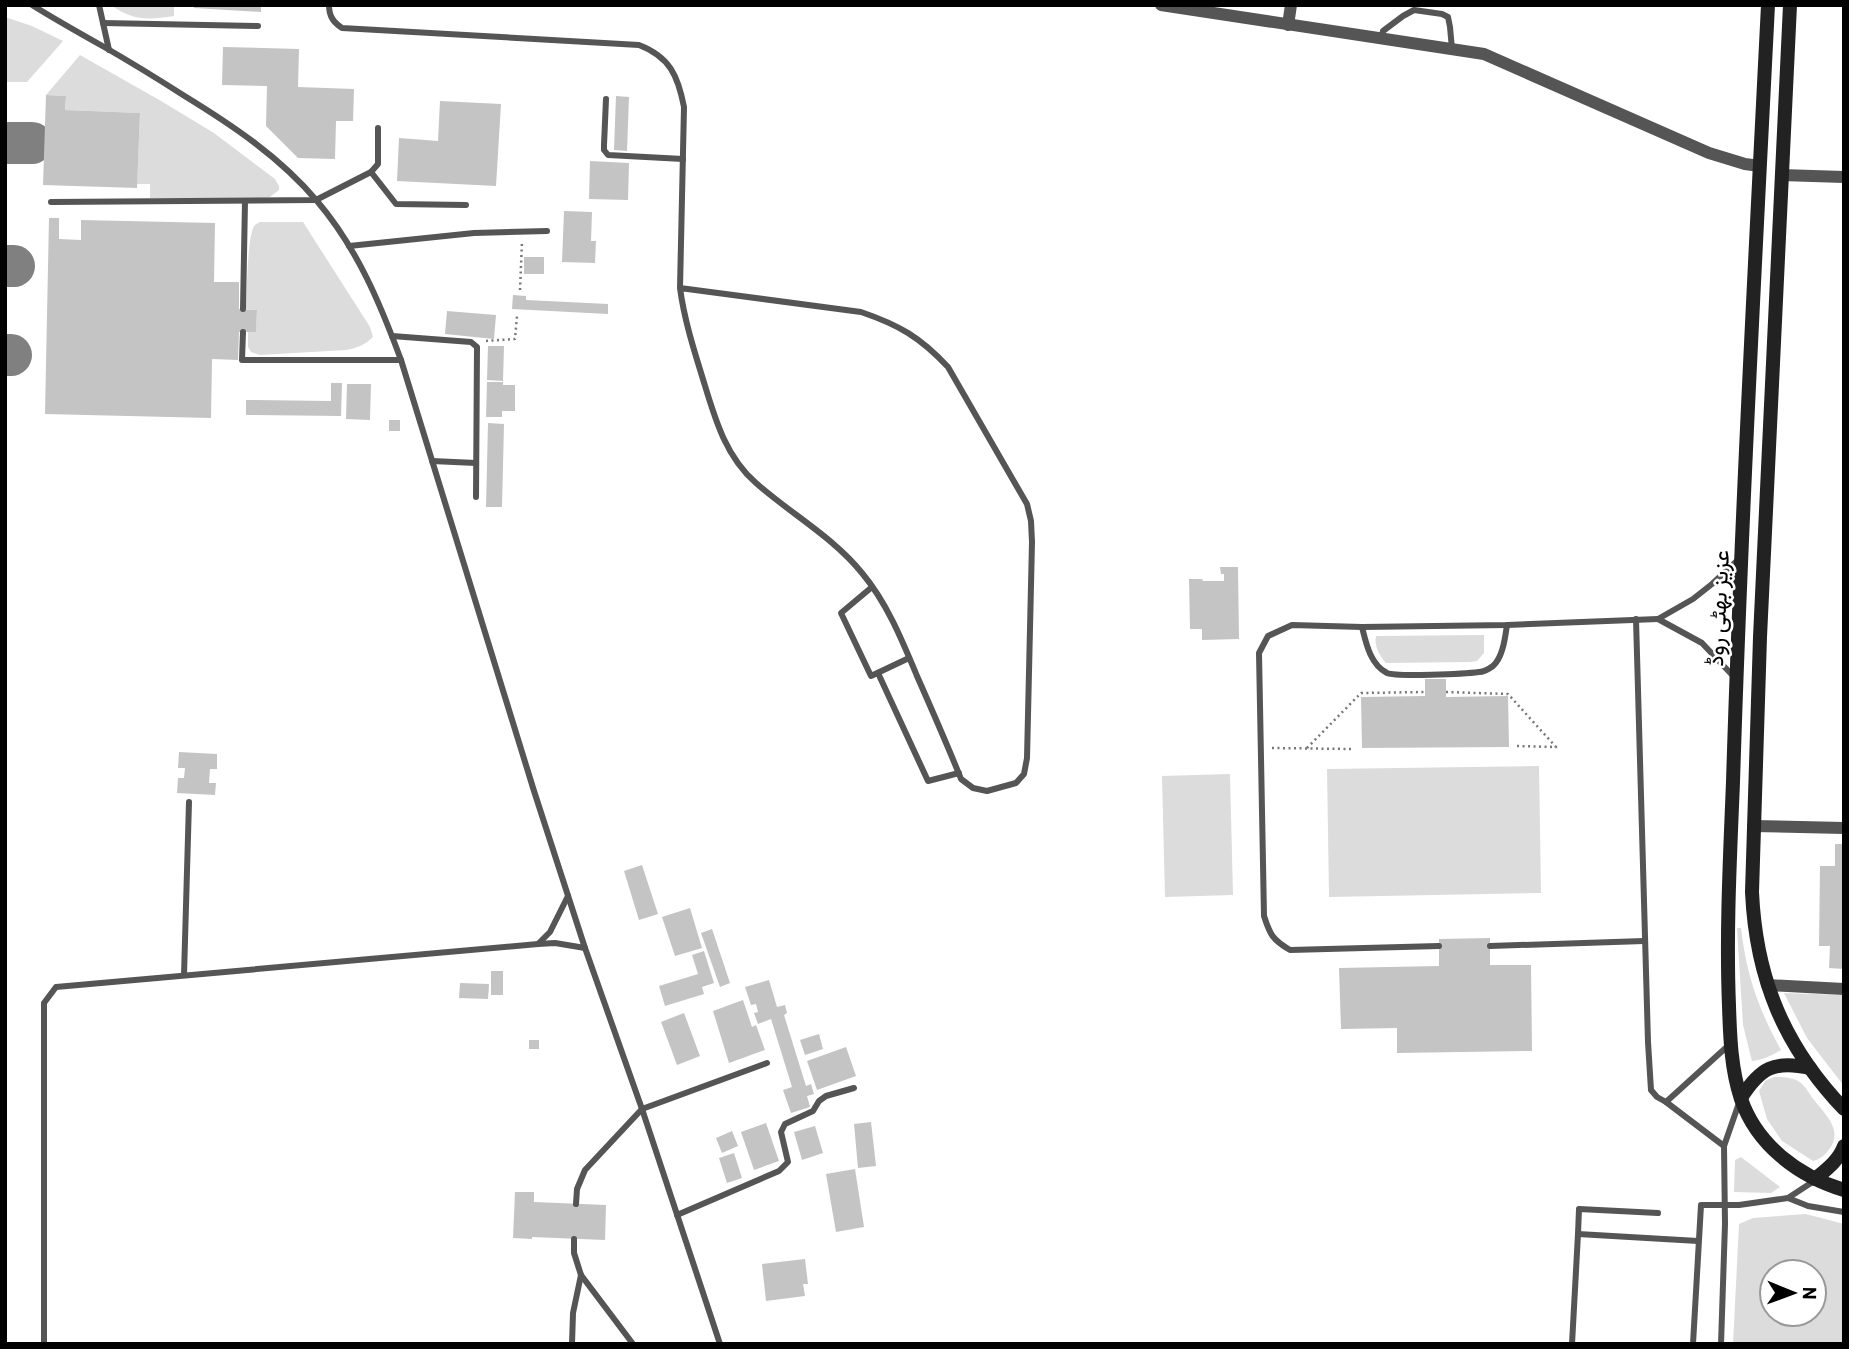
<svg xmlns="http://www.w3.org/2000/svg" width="1849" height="1349" font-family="Barlow,Vazirmatn,sans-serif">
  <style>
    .green { fill: #dcdcdc; fill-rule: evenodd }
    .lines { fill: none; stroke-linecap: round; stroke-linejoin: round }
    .taxiway { stroke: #808080; stroke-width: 42 }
    .building { fill: #c4c4c4 }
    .path { stroke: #777; stroke-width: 2.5; stroke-dasharray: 2 3.5; stroke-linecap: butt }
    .service { stroke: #555; stroke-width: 6 }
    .minor { stroke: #555; stroke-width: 12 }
    .secondary { stroke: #222; stroke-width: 14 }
    .labels { text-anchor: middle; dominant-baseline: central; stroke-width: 5; stroke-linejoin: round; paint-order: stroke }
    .street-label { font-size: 23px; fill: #000; stroke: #fff }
  </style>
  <rect width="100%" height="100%" fill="#fff"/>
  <g class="green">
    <path d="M 111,5 L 174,5 L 174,16 C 148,20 133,21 111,5 Z"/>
    <path d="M 5,17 L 32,26 L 63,41 L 27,82 L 5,82 Z"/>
    <path d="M 80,55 L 161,101 L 214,133 L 275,179 L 279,186 L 279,190 L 270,197 L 262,198 L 150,198 L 150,184 L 137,184 L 140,113 L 65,110 L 66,96 L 46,95 Z"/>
    <path d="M 260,222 L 303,222 L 370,327 L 373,337 C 365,345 357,348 346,350 L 260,355 L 251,352 L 248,347 L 248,332 L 256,331 L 257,310 L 246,309 C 247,295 247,232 255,225 C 257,223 259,223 260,222 Z"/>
    <path d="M 1484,635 L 1484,653 L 1477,661 L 1470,662 L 1386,663 C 1379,655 1374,646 1376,636 Z"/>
    <path d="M 1539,766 L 1541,893 L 1329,897 L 1327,769 Z"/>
    <path d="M 1230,774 L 1233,895 L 1165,897 L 1162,776 Z"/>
    <path d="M 1737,928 L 1741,928 C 1746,974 1759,1010 1781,1050 C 1771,1056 1763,1060 1752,1061 L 1743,1025 Z"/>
    <path d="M 1784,993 L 1844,995 L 1844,1086 L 1807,1038 Z"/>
    <path d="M 1774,1077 C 1782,1077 1794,1077 1801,1083 C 1806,1087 1810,1095 1814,1100 C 1825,1114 1843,1130 1830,1148 C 1825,1155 1821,1159 1813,1161 L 1782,1141 L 1767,1119 L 1759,1091 L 1765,1081 Z"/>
    <path d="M 1741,1157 L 1780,1187 L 1771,1193 L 1734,1192 L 1735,1160 Z"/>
    <path d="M 1806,1214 L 1844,1224 L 1844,1344 L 1733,1344 L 1739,1224 L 1753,1218 ZM 1772,1272 L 1814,1272 L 1814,1314 L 1772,1314 Z"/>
  </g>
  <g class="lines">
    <g class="taxiway">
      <path d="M 5,143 L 32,143"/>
      <path d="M 5,266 L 14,266"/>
      <path d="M 5,355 L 11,355"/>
    </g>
  </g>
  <g class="building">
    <path d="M 195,5 L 261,5 L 261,12 L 194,8 Z"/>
    <path d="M 223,47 L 299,49 L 298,87 L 354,89 L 353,121 L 336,121 L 335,159 L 298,158 L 266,126 L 267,86 L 222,85 Z"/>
    <path d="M 46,95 L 66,96 L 65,110 L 140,113 L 137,188 L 43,185 Z"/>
    <path d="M 616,96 L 629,97 L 627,151 L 614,150 Z"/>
    <path d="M 440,101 L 501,104 L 496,186 L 397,181 L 399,138 L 438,141 Z"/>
    <path d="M 590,161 L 629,163 L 628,200 L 589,199 Z"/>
    <path d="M 564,211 L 592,212 L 591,241 L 596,241 L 595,263 L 562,262 Z"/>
    <path d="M 49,218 L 59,218 L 59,239 L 81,240 L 81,220 L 215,223 L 214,282 L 239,282 L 239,309 L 257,310 L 256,332 L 239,332 L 238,360 L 212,359 L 211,418 L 45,414 Z"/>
    <rect x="524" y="257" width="20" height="17"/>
    <path d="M 513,295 L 526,296 L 526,300 L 608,304 L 608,314 L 512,309 Z"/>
    <path d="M 447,311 L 496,315 L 494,339 L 445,334 Z"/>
    <path d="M 488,346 L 504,346 L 503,381 L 487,380 Z"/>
    <path d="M 487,382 L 503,382 L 503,385 L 515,385 L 515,411 L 502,411 L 502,417 L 486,417 Z"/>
    <path d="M 331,383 L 342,383 L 341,416 L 246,415 L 246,400 L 331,401 Z"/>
    <path d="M 347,384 L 371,384 L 370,420 L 346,419 Z"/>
    <rect x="389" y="420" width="11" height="11"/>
    <path d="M 488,423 L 504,424 L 502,507 L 486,507 Z"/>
    <path d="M 1220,567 L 1238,567 L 1239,639 L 1202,640 L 1202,629 L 1190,629 L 1189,579 L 1202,579 L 1203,581 L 1224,581 L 1224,574 L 1221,574 Z"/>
    <path d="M 1425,679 L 1446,679 L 1446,697 L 1508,696 L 1509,747 L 1362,748 L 1361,697 L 1425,696 Z"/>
    <path d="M 179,752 L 217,754 L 217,769 L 210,769 L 209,783 L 216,783 L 215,795 L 177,793 L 178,778 L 184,778 L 185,768 L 178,768 Z"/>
    <path d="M 1835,844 L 1844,844 L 1844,969 L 1829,968 L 1830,946 L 1819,946 L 1820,866 L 1835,866 Z"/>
    <path d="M 642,865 L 658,914 L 639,920 L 624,871 Z"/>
    <path d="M 690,908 L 702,948 L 675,956 L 662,917 Z"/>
    <path d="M 712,929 L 730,983 L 720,987 L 701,933 Z"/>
    <path d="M 1490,938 L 1490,965 L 1531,965 L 1532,1051 L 1397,1053 L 1397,1028 L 1341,1029 L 1339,968 L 1439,966 L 1439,939 Z"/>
    <path d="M 704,951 L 714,983 L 702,987 L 704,994 L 665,1006 L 659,986 L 698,974 L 692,955 Z"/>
    <rect x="491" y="971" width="12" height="24"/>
    <path d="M 769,980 L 777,1007 L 785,1005 L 787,1013 L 784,1015 L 806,1086 L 811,1084 L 814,1094 L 807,1096 L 810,1107 L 791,1113 L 783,1090 L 792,1087 L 771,1019 L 758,1024 L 754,1013 L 758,1012 L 756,1004 L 751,1005 L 745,987 Z"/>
    <path d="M 460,983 L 489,984 L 488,999 L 459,998 Z"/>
    <path d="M 743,1000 L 752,1027 L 756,1025 L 765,1050 L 729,1063 L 713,1011 Z"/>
    <path d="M 684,1013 L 700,1056 L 677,1065 L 661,1022 Z"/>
    <path d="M 819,1034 L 823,1049 L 805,1055 L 800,1040 Z"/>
    <rect x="529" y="1040" width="10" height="9"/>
    <path d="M 846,1047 L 856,1076 L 817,1090 L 807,1061 Z"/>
    <path d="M 871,1122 L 876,1166 L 858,1168 L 854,1124 Z"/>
    <path d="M 766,1123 L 779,1161 L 754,1170 L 741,1132 Z"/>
    <path d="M 815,1126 L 823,1153 L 802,1160 L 794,1132 Z"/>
    <path d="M 732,1131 L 738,1146 L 722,1153 L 716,1138 Z"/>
    <path d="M 734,1153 L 742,1178 L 727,1183 L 719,1158 Z"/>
    <path d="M 855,1169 L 864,1227 L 836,1232 L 826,1174 Z"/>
    <path d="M 515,1192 L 534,1192 L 534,1202 L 606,1205 L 605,1240 L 532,1237 L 532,1239 L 513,1238 Z"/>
    <path d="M 805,1259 L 808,1284 L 803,1284 L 805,1296 L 766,1301 L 762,1264 Z"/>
  </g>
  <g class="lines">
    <g class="path">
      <path d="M 520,290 L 522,242"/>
      <path d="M 486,341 L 515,339 L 517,316"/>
      <path d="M 1446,692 L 1508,694 L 1556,747 L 1515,746"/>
      <path d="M 1272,748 L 1351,749"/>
      <path d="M 1307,748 L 1361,693 L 1425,692"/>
    </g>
    <g class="service">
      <path d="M 32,5 C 56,20 81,34 106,48 C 132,63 158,79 183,95 C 232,125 280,157 317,201 C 357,248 380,303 401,360 L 534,791 L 585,948 L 642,1109 L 720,1344"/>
      <path d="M 99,5 L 109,50"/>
      <path d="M 329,5 C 329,16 333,22 342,28 L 639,45 C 670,57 678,76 684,107 L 680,288 C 684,318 693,347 702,376 C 714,415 724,455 756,483 C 791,514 833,537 862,573 C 887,603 902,640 917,676 C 932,710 947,744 961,779 L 973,788 L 987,791 L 1016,783 L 1024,774 L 1027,758 L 1032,542 L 1031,521 L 1027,504 L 948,367 C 920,337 899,325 861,312 L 680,288"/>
      <path d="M 103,23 L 258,26"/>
      <path d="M 1381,39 L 1383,31 L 1403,16 L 1414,10 L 1442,14 L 1448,17 L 1450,27 L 1452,49"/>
      <path d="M 606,99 L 604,145 L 604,150 L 608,155 L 683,159"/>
      <path d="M 371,172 L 396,204 L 466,205"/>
      <path d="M 51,202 L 316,200 L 371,172 L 378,164 L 378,128"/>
      <path d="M 349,246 L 474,233 L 547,231"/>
      <path d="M 243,309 L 245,201"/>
      <path d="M 243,332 L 242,360 L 401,360"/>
      <path d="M 392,336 L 471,342 L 477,347 L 476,497"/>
      <path d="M 432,461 L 476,463"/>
      <path d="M 872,587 L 841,613 L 871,676 L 909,658"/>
      <path d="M 1636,619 L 1648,1042 L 1651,1090 L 1657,1097 L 1666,1102"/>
      <path d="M 1362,627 C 1366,643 1370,664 1387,673 C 1396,677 1465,674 1479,672 C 1483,672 1489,669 1493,666 C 1503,657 1505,638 1507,625"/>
      <path d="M 878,673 L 928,781 L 959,773"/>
      <path d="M 1735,678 L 1702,643 L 1658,619 L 1693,599 L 1712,584 L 1739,559"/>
      <path d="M 538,944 L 550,932 L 568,896"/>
      <path d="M 1439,946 L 1290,950 C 1273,940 1270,935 1264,916 L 1259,653 L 1268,636 L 1292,625 L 1362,627 L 1507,625 L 1658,619"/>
      <path d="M 1490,946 L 1644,941"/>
      <path d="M 184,975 L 189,802"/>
      <path d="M 1724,1146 L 1666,1102 L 1730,1044"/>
      <path d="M 1788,1198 L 1808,1206 L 1844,1212"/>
      <path d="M 576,1204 L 577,1189 L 585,1170 L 642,1109 L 767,1063"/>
      <path d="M 677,1215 L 779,1171 L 788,1162 L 781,1132 L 785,1124 L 813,1111 L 819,1101 L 826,1096 L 854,1088"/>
      <path d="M 1578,1234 L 1579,1209 L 1658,1213"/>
      <path d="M 574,1239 L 574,1253 L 581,1275 L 633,1344"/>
      <path d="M 44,1344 L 44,1003 L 56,987 L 538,944 L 555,943 L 585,948"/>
      <path d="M 572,1344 L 573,1313 L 581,1275"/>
      <path d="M 1572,1344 L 1578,1234 L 1698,1241"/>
      <path d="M 1693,1344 L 1701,1205 L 1739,1205 L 1788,1198 L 1814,1181"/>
      <path d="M 1721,1344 L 1725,1224 L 1724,1146 L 1739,1103"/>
    </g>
    <g class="minor">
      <path d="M 1161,5 L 1484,54 L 1709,153 L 1745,164 L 1760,166"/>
      <path d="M 1288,25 L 1291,5"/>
      <path d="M 1781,175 L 1844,177"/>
      <path d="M 1753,826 L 1844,828"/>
      <path d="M 1767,985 L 1844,989"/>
    </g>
    <g class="secondary">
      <path d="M 1768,5 C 1755,264 1741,523 1733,782 C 1730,857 1726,932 1729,1006 C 1730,1037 1731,1069 1741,1099 C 1757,1145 1798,1176 1844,1190"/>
      <path d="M 1790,5 L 1760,637 L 1752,892 C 1756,979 1784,1046 1844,1109"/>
      <path d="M 1741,1098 C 1760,1068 1774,1060 1810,1068"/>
      <path d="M 1815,1179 C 1827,1169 1839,1160 1844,1146"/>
    </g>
  </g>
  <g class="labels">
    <g class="street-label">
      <text transform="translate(1717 608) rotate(-87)">عزیز بھٹی روڈ</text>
    </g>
  </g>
  <rect width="1849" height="1349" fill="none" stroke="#000000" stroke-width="14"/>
  <g transform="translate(1793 1293) rotate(91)"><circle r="33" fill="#ffffff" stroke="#999999" stroke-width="2"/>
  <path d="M0-5L12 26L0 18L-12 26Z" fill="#000000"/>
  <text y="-10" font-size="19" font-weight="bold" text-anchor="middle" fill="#000000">N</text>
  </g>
</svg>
